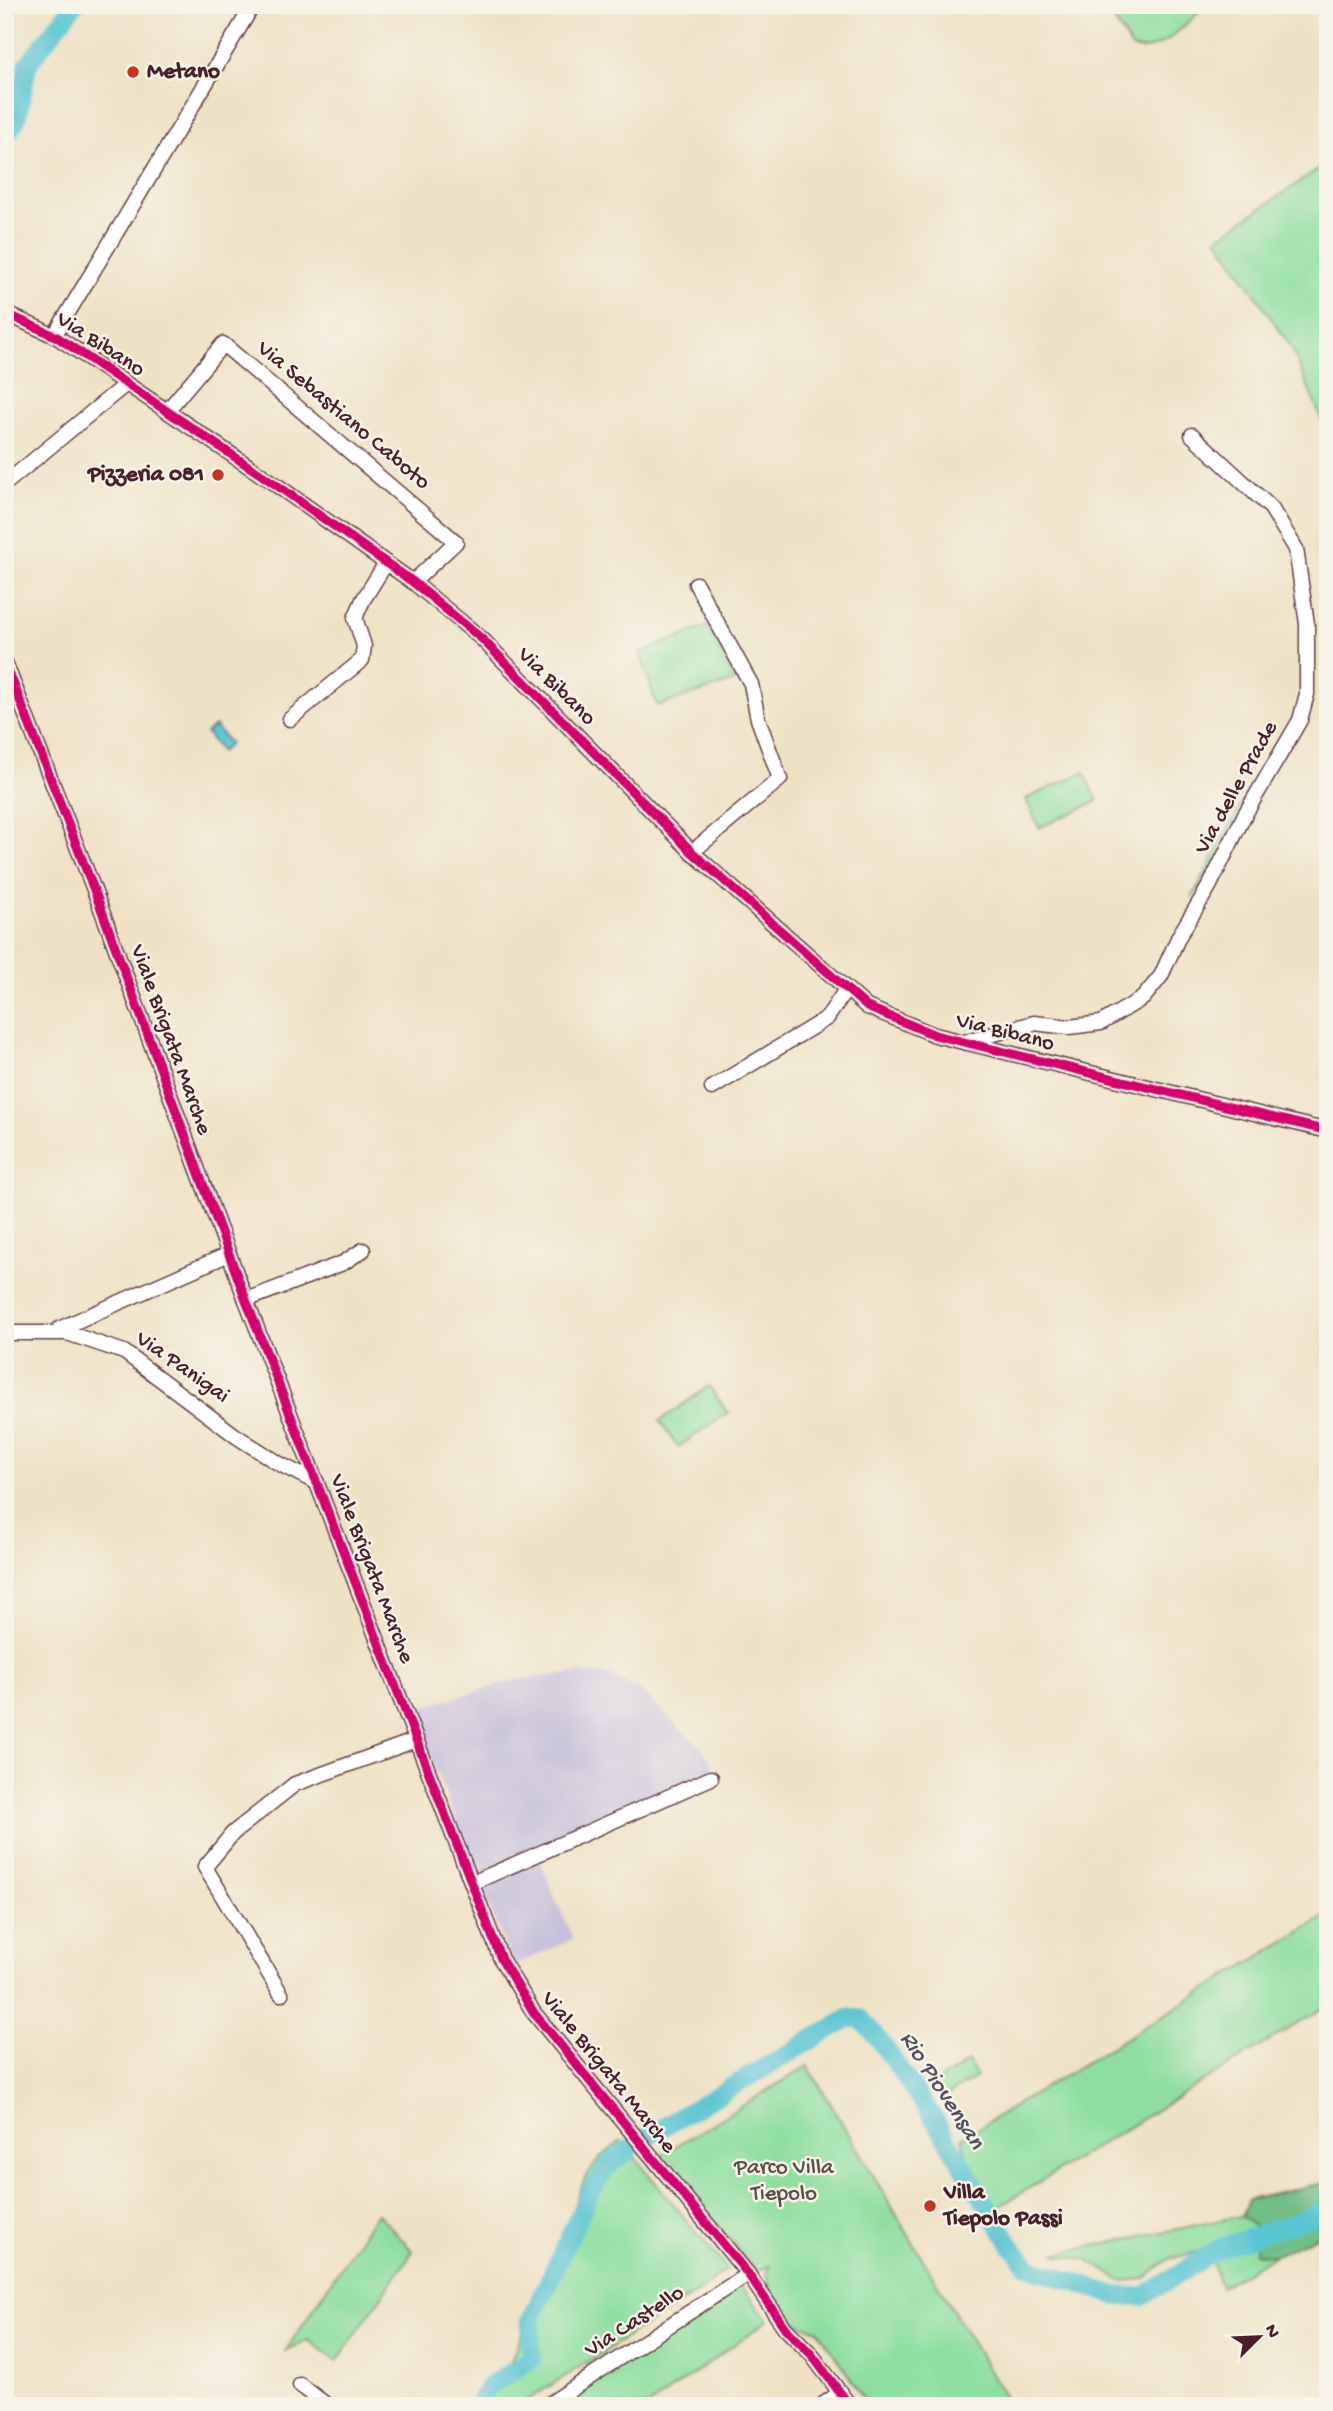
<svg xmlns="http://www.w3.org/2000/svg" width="1333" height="2411" font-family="'Gochi Hand',sans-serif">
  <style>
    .industrial { fill: #c6c0da }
    .green { fill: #8edf9f; stroke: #6c7f65; stroke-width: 2 }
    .forest { fill: #72be86; stroke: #5e6e58; stroke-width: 2 }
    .water { fill: #5ac5d3; stroke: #52727f; stroke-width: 2 }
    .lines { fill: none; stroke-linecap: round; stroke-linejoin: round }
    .river { stroke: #5ac5d3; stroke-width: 19 }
    .minor-casing { stroke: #633c42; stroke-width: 17 }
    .minor { stroke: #fff; stroke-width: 14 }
    .cycleway-casing { stroke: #f7f3e8; stroke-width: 13 }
    .cycleway { stroke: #d6006c; stroke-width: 9 }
    .poi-dot { fill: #c8321e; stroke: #f7f3e8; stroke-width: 2.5 }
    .labels { text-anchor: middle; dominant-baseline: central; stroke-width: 5; stroke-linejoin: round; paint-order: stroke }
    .poi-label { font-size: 23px; font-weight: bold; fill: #4a1f2b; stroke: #f7f3e8; text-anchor: start }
    .street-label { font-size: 23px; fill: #4a1f2b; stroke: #f7f3e8 }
    .park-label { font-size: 23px; fill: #5b4f48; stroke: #f7f3e8 }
    .water-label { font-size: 24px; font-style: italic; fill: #4f515d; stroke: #f7f3e8 }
  </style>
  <rect width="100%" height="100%" fill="#f7f3e8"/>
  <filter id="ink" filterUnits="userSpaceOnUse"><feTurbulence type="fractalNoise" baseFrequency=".0143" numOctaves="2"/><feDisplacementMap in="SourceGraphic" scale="14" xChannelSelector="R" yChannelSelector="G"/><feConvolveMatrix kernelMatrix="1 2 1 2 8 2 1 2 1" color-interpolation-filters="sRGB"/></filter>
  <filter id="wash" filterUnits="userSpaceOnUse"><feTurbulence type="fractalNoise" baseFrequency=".00686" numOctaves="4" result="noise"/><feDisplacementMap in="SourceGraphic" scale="28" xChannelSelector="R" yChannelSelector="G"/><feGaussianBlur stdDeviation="1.57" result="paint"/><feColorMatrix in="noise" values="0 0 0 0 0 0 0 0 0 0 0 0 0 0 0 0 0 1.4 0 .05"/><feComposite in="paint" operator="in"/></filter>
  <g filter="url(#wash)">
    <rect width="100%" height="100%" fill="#efe2c4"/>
    <path class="industrial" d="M 577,1673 L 609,1675 L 643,1693 L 705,1752 L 720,1779 L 538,1857 L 573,1939 L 513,1966 L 412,1710 L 517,1680 Z"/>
    <g class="green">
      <path d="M 1104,5 L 1206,5 C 1186,23 1161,56 1132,48 Z"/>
      <path d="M 1328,163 L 1328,434 L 1291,347 L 1217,238 Z"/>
      <path d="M 708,626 L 736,681 L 657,706 L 640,653 Z"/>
      <path d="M 1084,772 L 1098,801 L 1039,828 L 1026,799 Z"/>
      <path d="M 1251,786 L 1256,788 L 1226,853 L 1192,898 Z"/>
      <path d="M 709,1386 L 728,1413 L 678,1447 L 660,1421 Z"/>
      <path d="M 1328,1915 L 1328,2005 L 995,2209 L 967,2158 L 962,2138 Z"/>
      <path d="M 968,2062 L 977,2077 L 944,2097 L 935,2083 Z"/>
      <path d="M 808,2066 L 1007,2401 L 1001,2406 L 869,2406 L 818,2330 C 788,2324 774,2304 766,2275 L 770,2265 L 757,2272 L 660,2156 Z"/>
      <path d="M 621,2141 L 727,2269 L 698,2292 L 518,2406 L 476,2406 L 511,2361 L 586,2176 L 601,2157 Z"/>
      <path d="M 377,2213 L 413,2251 L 337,2361 L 308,2340 L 284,2353 Z"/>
      <path d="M 1241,2216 L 1257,2228 L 1256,2253 L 1275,2255 L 1221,2287 L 1212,2262 L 1197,2252 L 1168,2259 L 1144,2279 L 1122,2281 L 1086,2259 L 1054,2254 Z"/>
      <path d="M 737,2281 L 768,2320 L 649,2406 L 549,2406 Z"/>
    </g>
    <path class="forest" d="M 1328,2182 L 1328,2231 L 1275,2255 L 1255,2253 L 1257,2228 L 1241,2216 L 1248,2200 Z"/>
    <path class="water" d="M 215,726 L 230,744 L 221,752 L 206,733 Z"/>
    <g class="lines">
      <g class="river">
        <path d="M 5,136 L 17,119 L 28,64 L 74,5"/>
        <path d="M 646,2137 L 849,2018 L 861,2019 L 880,2041 L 938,2125 L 1012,2247 L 1028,2265 L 1042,2272 L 1114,2295 L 1142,2297 L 1220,2248 L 1328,2211"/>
        <path d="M 477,2406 L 489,2386 L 532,2359 L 530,2322 L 590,2192 L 609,2165 L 636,2144"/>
      </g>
    </g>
  </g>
  <g filter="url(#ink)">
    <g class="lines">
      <defs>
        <g id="minor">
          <path d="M 5,313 L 57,337 L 275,484 L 413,582 L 482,639 L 692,852 L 867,1007 L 935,1035 L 1328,1131"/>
          <path d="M 54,336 L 253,5"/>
          <path d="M 167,411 L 223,344 L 456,542 L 413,582"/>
          <path d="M 5,480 L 6,483 L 126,384"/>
          <path d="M 5,662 L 96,895 L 246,1300 L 501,1959 L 534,2013 L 748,2274 L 785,2328 L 811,2354 L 850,2406"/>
          <path d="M 290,719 L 362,660 L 364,646 L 355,618 L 363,600 L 386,563"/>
          <path d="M 692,852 L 780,779 L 758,719 L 751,684 L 696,584"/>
          <path d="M 964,1042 L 1034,1023 L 1069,1027 L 1101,1023 L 1143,998 L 1161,976 L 1179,936 L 1210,885 L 1244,816 L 1300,720 L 1307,694 L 1307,624 L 1296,549 L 1271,508 L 1192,435"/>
          <path d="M 712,1088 L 827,1018 L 845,991"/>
          <path d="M 246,1300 L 343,1263 L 363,1250"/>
          <path d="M 59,1329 L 229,1254"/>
          <path d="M 5,1333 L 67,1333 L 124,1352 L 236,1436 L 278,1463 L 317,1483"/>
          <path d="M 472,1883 L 711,1778"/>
          <path d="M 281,1994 L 205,1867 L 233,1833 L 295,1784 L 416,1740"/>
          <path d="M 300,2385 L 328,2406"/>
          <path d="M 546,2406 L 748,2274"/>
          <path d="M 821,2406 L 841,2392"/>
        </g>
      </defs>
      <use href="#minor" class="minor-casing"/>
      <use href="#minor" class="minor"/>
      <defs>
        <g id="cycleway">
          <path d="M 5,313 L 57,337 L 275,484 L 413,582 L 482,639 L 692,852 L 867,1007 L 935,1035 L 1328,1131"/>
          <path d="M 5,662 L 96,895 L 246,1300 L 501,1959 L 534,2013 L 748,2274 L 785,2328 L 811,2354 L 850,2406"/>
        </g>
      </defs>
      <use href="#cycleway" class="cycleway-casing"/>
      <use href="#cycleway" class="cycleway"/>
    </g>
  </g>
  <g class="poi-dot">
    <circle cx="133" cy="72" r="7"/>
    <circle cx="218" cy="475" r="7"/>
    <circle cx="930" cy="2206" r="7"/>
  </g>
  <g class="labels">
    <g class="poi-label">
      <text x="147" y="72">Metano</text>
      <text x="204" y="475" text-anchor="end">Pizzeria 081</text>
      <text x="944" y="2193">Villa<tspan x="944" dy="26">Tiepolo Passi</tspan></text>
    </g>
    <g class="street-label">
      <text transform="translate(100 345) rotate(33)">Via Bibano</text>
      <text transform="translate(343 416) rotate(40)">Via Sebastiano Caboto</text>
      <text transform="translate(556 687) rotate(45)">Via Bibano</text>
      <text transform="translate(1237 788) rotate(-61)">Via delle Prade</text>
      <text transform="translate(1005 1033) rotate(14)">Via Bibano</text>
      <text transform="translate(170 1040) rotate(70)">Viale Brigata Marche</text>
      <text transform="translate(182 1368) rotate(35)">Via Panigai</text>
      <text transform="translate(371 1569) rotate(69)">Viale Brigata Marche</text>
      <text transform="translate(608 2073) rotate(51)">Viale Brigata Marche</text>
      <text transform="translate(635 2322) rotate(-33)">Via Castello</text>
    </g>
    <g class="park-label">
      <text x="784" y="2168">Parco Villa<tspan x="784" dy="26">Tiepolo</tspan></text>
    </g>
    <g class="water-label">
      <text transform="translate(941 2091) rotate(57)">Rio Piovensan</text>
    </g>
  </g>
  <rect width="1333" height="2411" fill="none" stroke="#f7f3e8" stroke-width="28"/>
  <g transform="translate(1259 2337) rotate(66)" stroke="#f7f3e8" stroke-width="5" paint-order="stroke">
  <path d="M0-5L12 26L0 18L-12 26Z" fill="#4a1f2b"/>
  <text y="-10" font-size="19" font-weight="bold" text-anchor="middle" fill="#4a1f2b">N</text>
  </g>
</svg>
